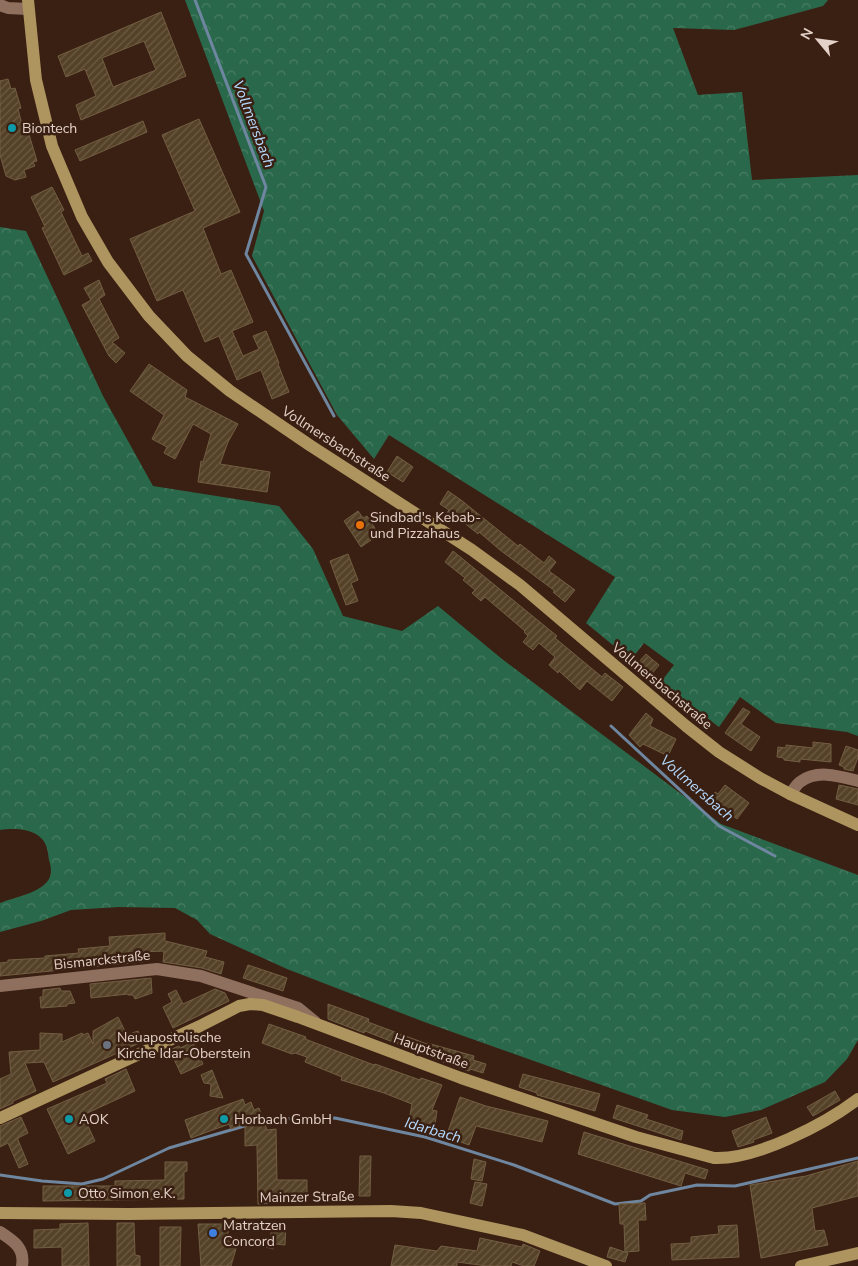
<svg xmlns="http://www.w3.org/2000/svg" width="858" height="1266" font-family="'Nunito Sans',sans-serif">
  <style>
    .forest { fill: url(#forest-crowns) }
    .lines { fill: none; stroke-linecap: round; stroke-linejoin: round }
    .stream { stroke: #6e869f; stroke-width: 3 }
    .building { fill: url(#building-hatch); stroke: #725e43; fill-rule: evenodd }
    .minor { stroke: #8f6f5e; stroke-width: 12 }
    .major { stroke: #ae945f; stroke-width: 12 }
    .culture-dot { fill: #0f9aa8; stroke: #3a2012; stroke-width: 2 }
    .food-dot { fill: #e8710a; stroke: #3a2012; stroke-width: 2 }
    .worship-dot { fill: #6b7280; stroke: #3a2012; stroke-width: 2 }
    .shop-dot { fill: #3f7fe0; stroke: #3a2012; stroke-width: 2 }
    .labels { text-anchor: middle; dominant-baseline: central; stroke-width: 5; stroke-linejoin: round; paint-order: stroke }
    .poi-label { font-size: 14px; fill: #e4d1c8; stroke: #3a2012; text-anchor: start }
    .street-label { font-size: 14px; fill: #e4d1c8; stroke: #3a2012 }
    .water-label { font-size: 15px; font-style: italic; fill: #b3d9fe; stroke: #3a2012 }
  </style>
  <defs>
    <pattern id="forest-crowns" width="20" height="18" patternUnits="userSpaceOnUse" patternTransform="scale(1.25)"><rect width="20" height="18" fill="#2a684c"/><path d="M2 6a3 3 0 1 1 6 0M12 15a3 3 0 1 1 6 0" fill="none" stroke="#497d64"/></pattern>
    <pattern id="building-hatch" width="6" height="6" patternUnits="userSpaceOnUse" patternTransform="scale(1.25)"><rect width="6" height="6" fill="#544127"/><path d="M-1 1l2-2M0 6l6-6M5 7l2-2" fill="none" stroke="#6c5b45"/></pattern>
  </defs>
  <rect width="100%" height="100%" fill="#3a2012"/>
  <g class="forest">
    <path d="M 185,0 L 828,0 L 823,6 L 734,30 L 673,28 L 698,95 L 742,92 L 752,180 L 858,175 L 858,736 L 847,732 L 776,723 L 740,697 L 719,727 L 660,683 L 674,665 L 644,643 L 631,660 L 586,623 L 615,577 L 389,435 L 374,459 L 337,415 L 252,256 L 264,211 Z"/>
    <path d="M 0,227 L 26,231 L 103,396 L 153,486 L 279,506 L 313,549 L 343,616 L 402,631 L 438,606 L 502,659 L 721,824 L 858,875 L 858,1040 L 847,1059 L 825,1082 L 761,1110 L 725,1117 L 672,1110 L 427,1023 L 287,969 L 210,934 L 197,920 L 175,908 L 119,907 L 71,910 L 41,921 L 0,932 L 0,903 C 15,897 41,893 49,879 C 52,873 51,866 49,860 C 48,852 47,843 41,838 C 32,828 12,828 0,830 Z"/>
  </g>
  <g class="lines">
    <g class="stream">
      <path d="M 195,0 L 266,187 L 246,254 L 334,416"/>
      <path d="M 611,726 L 719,826 L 775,856"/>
      <path d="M 261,1121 L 268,1119 L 335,1118 L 425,1137 L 514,1165 L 615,1204 L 641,1201 L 650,1195 L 697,1185 L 735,1186 L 858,1158"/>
      <path d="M 0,1175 L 42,1181 L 82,1184 L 103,1179 L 169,1148 L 248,1125"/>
    </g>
  </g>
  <g class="building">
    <path d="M 161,12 L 186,76 L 81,120 L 76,105 L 96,96 L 85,69 L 66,77 L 58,56 ZM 144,41 L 156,70 L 113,87 L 102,58 Z"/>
    <path d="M 8,79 L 11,89 L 15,88 L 21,108 L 18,109 L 24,132 L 28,131 L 37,161 L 33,162 L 35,166 L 24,170 L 26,177 L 15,180 L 6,176 L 0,155 L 0,81 Z"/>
    <path d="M 199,119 L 240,212 L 203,228 L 221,274 L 231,270 L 253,322 L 232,331 L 243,356 L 259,349 L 253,336 L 266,331 L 279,363 L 278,364 L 289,392 L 272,399 L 261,370 L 237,380 L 219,336 L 205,342 L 183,290 L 157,301 L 130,239 L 195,211 L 162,135 Z"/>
    <path d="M 143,121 L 147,132 L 80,161 L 75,150 Z"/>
    <path d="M 52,187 L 64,210 L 61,212 L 82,256 L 88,253 L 92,261 L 64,275 L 42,228 L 45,227 L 31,197 Z"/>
    <path d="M 99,280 L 105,295 L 99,299 L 119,338 L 112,342 L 125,353 L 116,363 L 109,356 L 82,305 L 91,300 L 84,288 Z"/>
    <path d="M 149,364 L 187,390 L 185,397 L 238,424 L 228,442 L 220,464 L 270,472 L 267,492 L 198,482 L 201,461 L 203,462 L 211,434 L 193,424 L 175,459 L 164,453 L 167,447 L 152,439 L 164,415 L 130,391 Z"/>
    <path d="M 397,456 L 413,467 L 403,482 L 387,472 Z"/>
    <path d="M 448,491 L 461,500 L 518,546 L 520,544 L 544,563 L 549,556 L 556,562 L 549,571 L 575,590 L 565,602 L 553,592 L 555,591 L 500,550 L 479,532 L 478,534 L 457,517 L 453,523 L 444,517 L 449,510 L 440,504 Z"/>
    <path d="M 358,511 L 363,518 L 367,516 L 376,530 L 371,533 L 374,538 L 361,547 L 344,521 Z"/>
    <path d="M 453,551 L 557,636 L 555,638 L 602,677 L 605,673 L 623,687 L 612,701 L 587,681 L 580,690 L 559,671 L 558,673 L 549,665 L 555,657 L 539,643 L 533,650 L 523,642 L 528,636 L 524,632 L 525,631 L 485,597 L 481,601 L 472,593 L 475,590 L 463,580 L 465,578 L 445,562 Z"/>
    <path d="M 348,554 L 358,580 L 351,583 L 358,601 L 346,605 L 330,561 Z"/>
    <path d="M 646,654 L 659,665 L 650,676 L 636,665 Z"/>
    <path d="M 743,708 L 750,712 L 741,724 L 760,737 L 751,751 L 725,733 Z"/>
    <path d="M 646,713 L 653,719 L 650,726 L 676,739 L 668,756 L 643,744 L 640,747 L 629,735 Z"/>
    <path d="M 813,742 L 831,744 L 831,762 L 800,759 L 800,762 L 784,760 L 784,758 L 777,757 L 778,747 L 786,748 L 786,745 L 813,748 Z"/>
    <path d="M 846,746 L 858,750 L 858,757 L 853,771 L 844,769 L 844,767 L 839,765 Z"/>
    <path d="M 725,785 L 749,803 L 737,819 L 710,798 L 715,792 L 718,794 Z"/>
    <path d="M 839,785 L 858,789 L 858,805 L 836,799 Z"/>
    <path d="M 165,933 L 165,941 L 207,951 L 205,957 L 224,962 L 221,974 L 202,968 L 163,962 L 164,951 L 142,952 L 143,962 L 0,976 L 0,963 L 8,962 L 8,960 L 45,958 L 45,956 L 79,953 L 78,949 L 110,946 L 109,937 Z"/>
    <path d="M 248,965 L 287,978 L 283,991 L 243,978 Z"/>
    <path d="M 151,978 L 152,993 L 135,999 L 133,995 L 128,995 L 128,994 L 91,998 L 90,984 Z"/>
    <path d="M 60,988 L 61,991 L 70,991 L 75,1003 L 67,1004 L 67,1006 L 41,1008 L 40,997 L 43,997 L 43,990 Z"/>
    <path d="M 215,989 L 225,993 L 229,1001 L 173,1028 L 163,1007 L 172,1002 L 168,994 L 176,990 L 183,1004 Z"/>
    <path d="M 328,1004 L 369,1019 L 368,1022 L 427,1044 L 427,1043 L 474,1056 L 473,1060 L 486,1064 L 483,1073 L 470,1069 L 469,1071 L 451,1065 L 365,1031 L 364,1033 L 328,1019 Z"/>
    <path d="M 118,1017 L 127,1035 L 138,1031 L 144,1041 L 53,1082 L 44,1062 L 25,1063 L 36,1091 L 13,1101 L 13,1103 L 0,1109 L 0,1079 L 11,1074 L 9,1052 L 40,1050 L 40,1033 L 62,1034 L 62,1042 L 82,1033 L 83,1035 L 88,1033 L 93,1044 L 93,1031 Z"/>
    <path d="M 269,1024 L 306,1037 L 305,1039 L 374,1065 L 375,1064 L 420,1080 L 421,1078 L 442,1085 L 432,1110 L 437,1111 L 434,1130 L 408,1126 L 412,1104 L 384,1093 L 341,1080 L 342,1077 L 305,1062 L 307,1057 L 295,1053 L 292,1054 L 262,1043 Z"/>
    <path d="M 193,1042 L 203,1064 L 181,1074 L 171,1053 L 173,1052 L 172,1049 L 179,1046 L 180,1048 Z"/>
    <path d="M 126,1069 L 135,1091 L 83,1115 L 95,1141 L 68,1154 L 47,1109 L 107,1083 L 105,1079 Z"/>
    <path d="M 212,1070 L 219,1088 L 223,1098 L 210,1096 L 211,1084 L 204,1083 L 201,1075 Z"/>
    <path d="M 523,1074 L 600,1094 L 595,1111 L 537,1095 L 537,1093 L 519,1087 Z"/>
    <path d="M 835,1091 L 840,1100 L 813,1116 L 807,1107 Z"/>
    <path d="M 460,1097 L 486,1106 L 548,1121 L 542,1142 L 476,1126 L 469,1145 L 446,1137 Z"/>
    <path d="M 243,1099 L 245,1105 L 251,1102 L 254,1110 L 259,1108 L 267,1130 L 276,1129 L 277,1180 L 307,1180 L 307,1199 L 277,1200 L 277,1203 L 258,1204 L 257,1145 L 245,1146 L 245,1124 L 231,1129 L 229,1124 L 191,1138 L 185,1120 Z"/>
    <path d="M 617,1105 L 648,1115 L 646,1119 L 683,1131 L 681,1140 L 613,1118 Z"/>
    <path d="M 21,1117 L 28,1133 L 18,1138 L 18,1140 L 28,1164 L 19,1168 L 8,1143 L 0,1147 L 0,1126 Z"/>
    <path d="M 766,1117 L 772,1133 L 753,1140 L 754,1142 L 738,1147 L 732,1131 Z"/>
    <path d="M 584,1132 L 708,1170 L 705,1179 L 685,1173 L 681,1186 L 578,1154 Z"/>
    <path d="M 360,1156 L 371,1156 L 370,1196 L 359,1196 Z"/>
    <path d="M 474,1159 L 486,1162 L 482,1181 L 471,1179 Z"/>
    <path d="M 858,1161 L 858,1196 L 812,1208 L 815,1231 L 824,1230 L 828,1245 L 761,1258 L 750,1185 L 806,1176 Z"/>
    <path d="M 165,1162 L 187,1162 L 187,1171 L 184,1172 L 184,1199 L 43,1201 L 43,1186 L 115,1186 L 115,1181 L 165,1180 Z"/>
    <path d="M 475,1182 L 487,1184 L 482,1206 L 470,1203 Z"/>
    <path d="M 645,1203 L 646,1220 L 638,1220 L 639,1251 L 625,1252 L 624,1224 L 620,1224 L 619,1204 Z"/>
    <path d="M 88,1223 L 89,1266 L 62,1266 L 62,1247 L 34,1248 L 34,1230 L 60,1229 L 60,1224 Z"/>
    <path d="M 117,1223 L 134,1223 L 135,1255 L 140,1256 L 140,1266 L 117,1266 Z"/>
    <path d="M 286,1223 L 285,1245 L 275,1244 L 273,1249 L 262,1246 L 263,1238 L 271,1238 L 271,1224 Z"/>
    <path d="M 198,1224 L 228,1224 L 228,1242 L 238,1242 L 231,1266 L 201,1266 Z"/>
    <path d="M 737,1225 L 739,1257 L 672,1260 L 671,1244 L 691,1243 L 691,1237 L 719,1234 L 718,1226 Z"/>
    <path d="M 160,1227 L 181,1227 L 180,1266 L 160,1266 Z"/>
    <path d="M 480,1238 L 522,1247 L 523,1244 L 540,1251 L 534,1266 L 524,1266 L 512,1262 L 511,1266 L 487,1266 L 457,1262 L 457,1266 L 391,1266 L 395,1245 L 437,1251 L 441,1246 L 477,1251 Z"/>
    <path d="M 610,1247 L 628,1253 L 625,1262 L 607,1257 Z"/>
  </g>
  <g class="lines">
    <g class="minor">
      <path d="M 0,5 L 8,8 L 28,9"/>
      <path d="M 790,794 C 793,791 796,785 800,782 C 817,769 839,776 858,781"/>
      <path d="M 0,986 L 157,969 L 201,976 L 298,1008 L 315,1022"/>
      <path d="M 0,1232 C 14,1241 25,1248 22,1266"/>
    </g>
    <g class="major">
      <path d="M 28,0 L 36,80 L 52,146 L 82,217 L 108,262 L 149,316 L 187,356 L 230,391 L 311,446 L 472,550 L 520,585 L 686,726 L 719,752 L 760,778 L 790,794 L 858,825"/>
      <path d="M 0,1118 L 200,1026 L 239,1006 L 250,1004 L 263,1005 L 298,1017 L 461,1078 L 636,1137 L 714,1158 C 756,1160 825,1124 858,1099"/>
      <path d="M 0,1213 L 129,1214 L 391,1211 L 421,1213 L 523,1235 L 606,1266"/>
      <path d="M 801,1266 L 858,1253"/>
    </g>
  </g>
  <g class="culture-dot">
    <circle cx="12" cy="128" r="5"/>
    <circle cx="69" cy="1119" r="5"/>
    <circle cx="224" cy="1119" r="5"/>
    <circle cx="68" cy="1193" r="5"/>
  </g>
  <circle class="food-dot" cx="360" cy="525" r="5"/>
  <circle class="worship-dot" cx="107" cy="1045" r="5"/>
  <circle class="shop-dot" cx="213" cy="1233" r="5"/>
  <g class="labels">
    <g class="poi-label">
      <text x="22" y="128">Biontech</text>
      <text x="370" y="517">Sindbad's Kebab-<tspan x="370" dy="16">und Pizzahaus</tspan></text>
      <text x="117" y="1037">Neuapostolische<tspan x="117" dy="16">Kirche Idar-Oberstein</tspan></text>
      <text x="79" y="1119">AOK</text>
      <text x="234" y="1119">Horbach GmbH</text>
      <text x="78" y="1193">Otto Simon e.K.</text>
      <text x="223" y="1225">Matratzen<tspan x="223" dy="16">Concord</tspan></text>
    </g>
    <g class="street-label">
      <text transform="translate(336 444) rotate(33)">Vollmersbachstraße</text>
      <text transform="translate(662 686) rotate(40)">Vollmersbachstraße</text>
      <text transform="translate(102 960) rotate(-6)">Bismarckstraße</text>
      <text transform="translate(431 1051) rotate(20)">Hauptstraße</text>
      <text transform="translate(307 1197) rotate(-1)">Mainzer Straße</text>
    </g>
    <g class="water-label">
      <text transform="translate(254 124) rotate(69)">Vollmersbach</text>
      <text transform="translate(697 788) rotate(41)">Vollmersbach</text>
      <text transform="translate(433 1130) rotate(16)">Idarbach</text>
    </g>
  </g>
  <g transform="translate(818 40) rotate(299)" stroke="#3a2012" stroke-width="4" paint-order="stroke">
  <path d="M0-4L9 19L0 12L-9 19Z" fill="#e4d1c8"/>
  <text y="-8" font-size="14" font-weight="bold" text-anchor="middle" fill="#e4d1c8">N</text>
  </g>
</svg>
